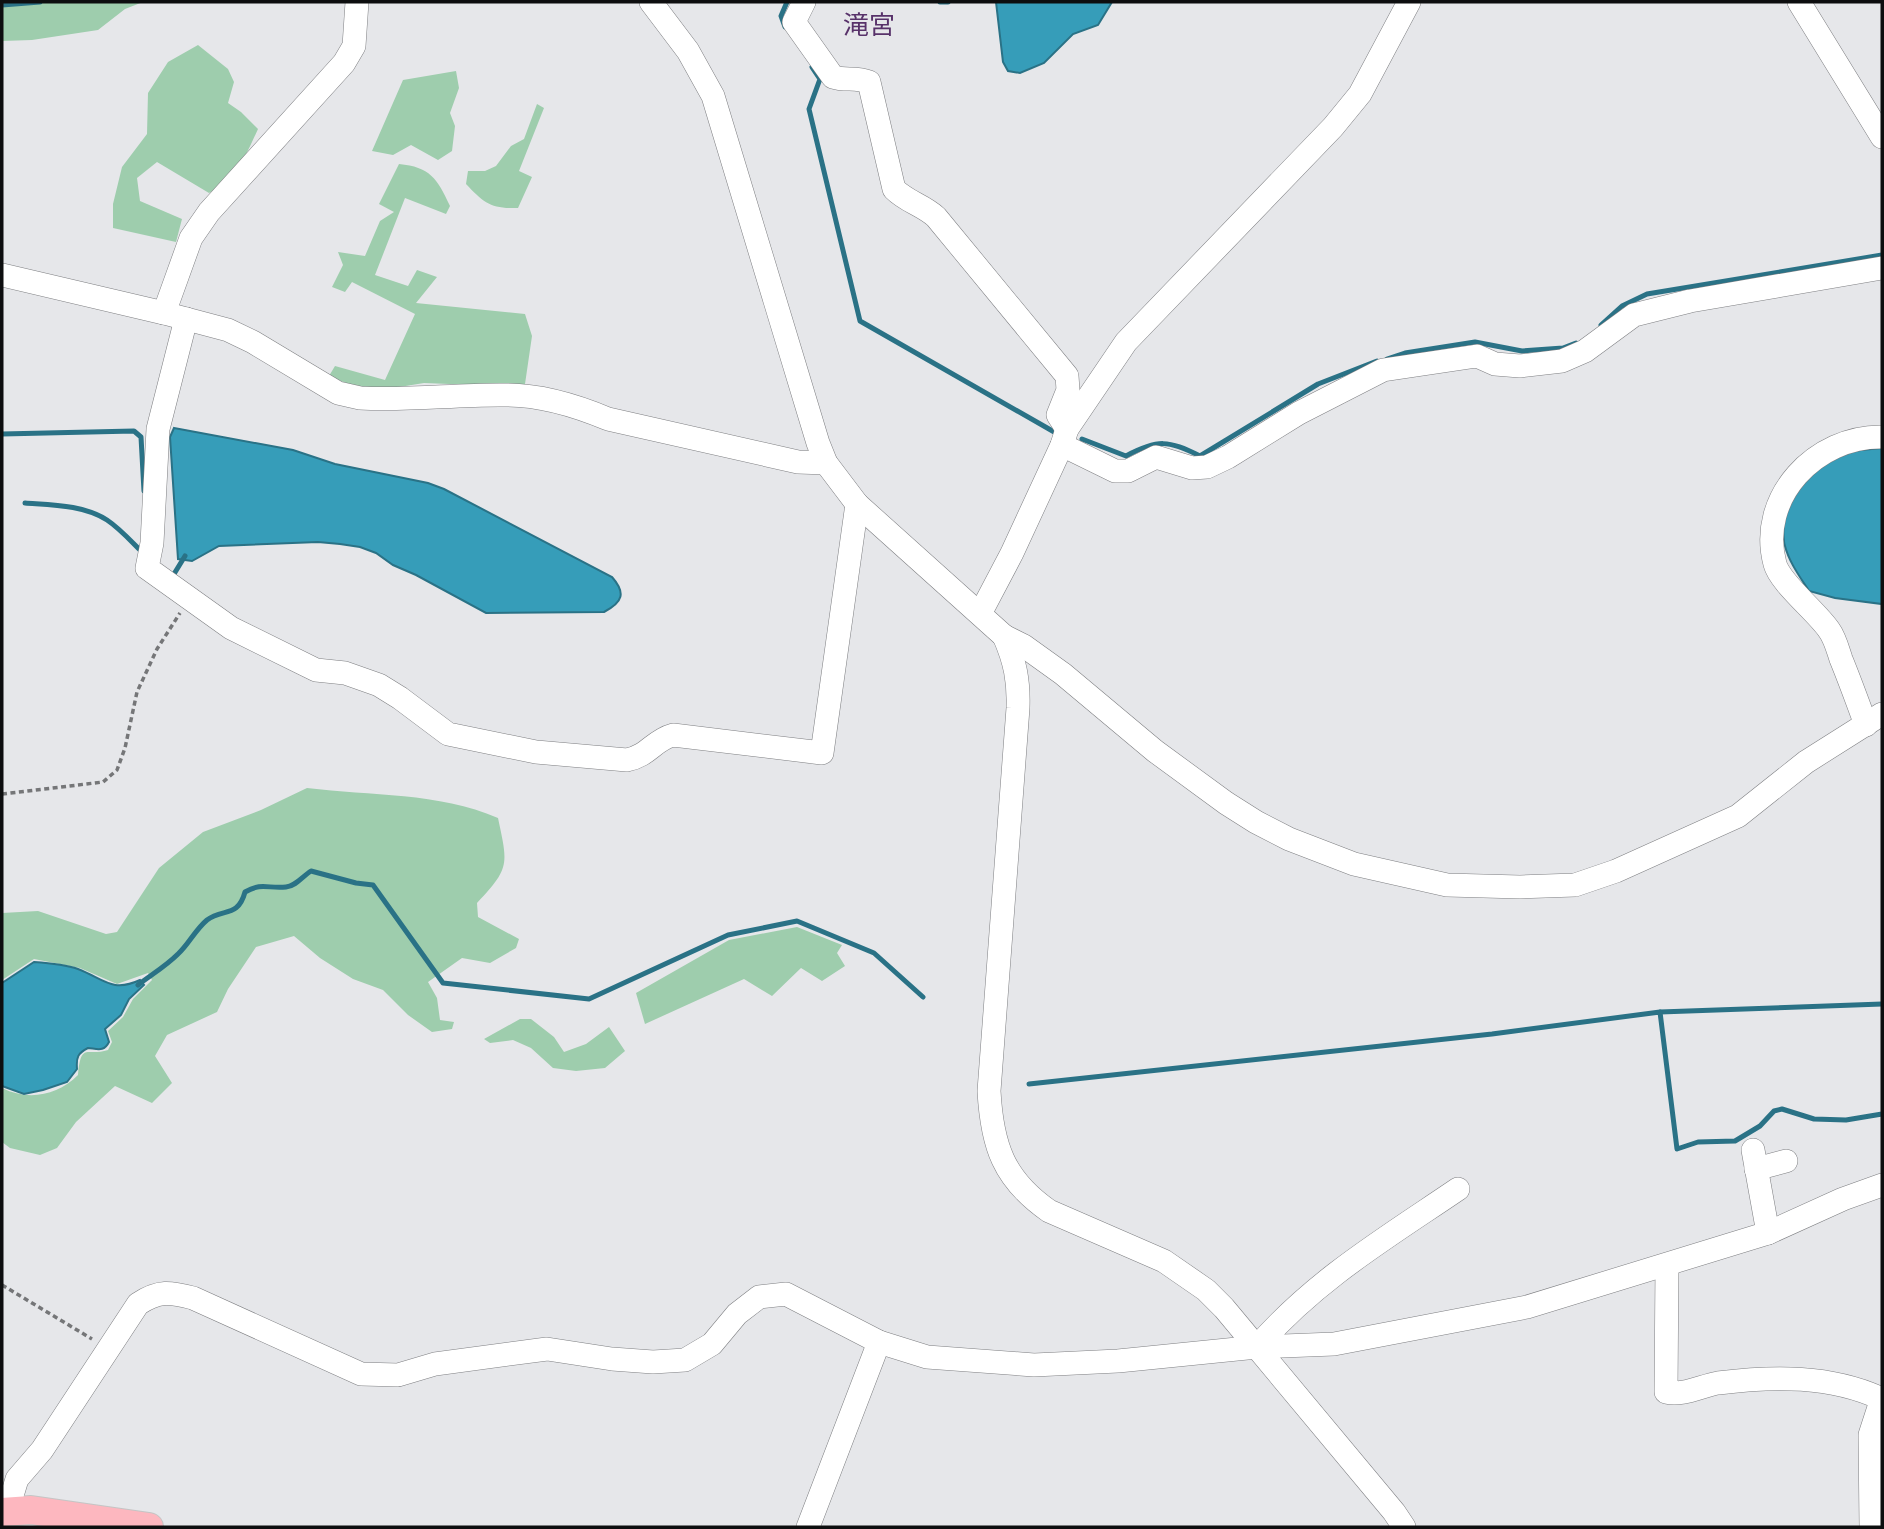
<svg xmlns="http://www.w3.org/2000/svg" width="1884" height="1529" font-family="'Noto Sans','Noto Sans JP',sans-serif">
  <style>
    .green { fill: #9ecdad }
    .water { fill: #369db9; stroke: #2a7286; stroke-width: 2 }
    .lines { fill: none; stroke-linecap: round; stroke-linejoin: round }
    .stream { stroke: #2a7286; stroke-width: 5 }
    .minor-casing { stroke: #7e7f82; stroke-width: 24 }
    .major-casing { stroke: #c5c5c5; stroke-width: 30 }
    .path { stroke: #757678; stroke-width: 3.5; stroke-dasharray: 5 3.5; stroke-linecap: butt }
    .minor { stroke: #fff; stroke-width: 23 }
    .major { stroke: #fdb7bf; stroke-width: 28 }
    .labels { text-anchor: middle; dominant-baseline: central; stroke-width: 7; stroke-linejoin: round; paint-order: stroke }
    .quarter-label { font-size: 26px; fill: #58326a; stroke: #e6e7ea }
  </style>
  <rect width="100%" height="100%" fill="#e6e7ea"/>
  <g class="green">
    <path d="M 2,2 L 143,2 L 125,9 L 98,30 L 32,40 L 2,41 Z"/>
    <path d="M 198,45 L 228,69 L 234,82 L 228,103 L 241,112 L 258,129 C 245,157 237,178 209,193 L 157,162 L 137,178 L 140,201 L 182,219 L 176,242 L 113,228 L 113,204 L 122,167 L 147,134 L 148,93 L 168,62 Z"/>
    <path d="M 456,71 L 459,88 L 450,113 L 455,126 L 452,151 L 438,160 L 411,145 L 393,155 L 372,151 L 403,80 Z"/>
    <path d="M 537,104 L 544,108 L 519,171 L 532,177 L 518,208 C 491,209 484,203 466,184 L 468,171 L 485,171 L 496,166 L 511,146 L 524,139 Z"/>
    <path d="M 399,164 C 430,167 437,178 450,206 L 446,214 L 405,198 L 375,275 L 408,286 L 417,270 L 437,277 L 416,303 L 525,314 L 532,336 L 525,384 L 500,386 L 424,383 L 381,390 L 351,385 L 329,376 L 335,366 L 385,380 L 415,314 L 352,282 L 345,292 L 332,287 L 343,265 L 338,252 L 365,256 L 380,221 L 394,212 L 379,204 Z"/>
    <path d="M 307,788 C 371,796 438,792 498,818 C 508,865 510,868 477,903 L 478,917 L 519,939 L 516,948 L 490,963 L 462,958 L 428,982 L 437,998 L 440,1020 L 454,1022 L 452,1029 L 432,1032 L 408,1015 L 383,990 L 353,979 L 320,958 L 294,936 L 256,947 L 228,989 L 217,1012 L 167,1035 L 155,1056 L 172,1083 L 152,1103 L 115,1086 L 76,1122 L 57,1148 L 40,1155 L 10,1148 L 2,1142 L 2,1088 C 28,1101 57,1096 78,1075 C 81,1041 87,1057 108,1050 L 112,1042 L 108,1031 L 123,1017 L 133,999 L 152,980 L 148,973 L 117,984 L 80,968 L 34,959 L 2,980 L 2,913 L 38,911 L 106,934 L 117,932 L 159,868 L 203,832 L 261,810 Z"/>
    <path d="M 797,927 L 842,945 L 837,953 L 845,966 L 822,981 L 801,968 L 772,996 L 744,979 L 645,1024 L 636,993 L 729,940 Z"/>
    <path d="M 520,1019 L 531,1019 L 554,1037 L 564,1052 L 586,1044 L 609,1027 L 625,1051 L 605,1068 L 576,1071 L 553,1068 L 531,1048 L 513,1040 L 490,1043 L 484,1039 Z"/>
  </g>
  <g class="water">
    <path d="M 996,2 L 1112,2 L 1098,25 L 1073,34 L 1044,63 L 1020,73 L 1008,71 L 1003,62 Z"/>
    <path d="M 174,428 L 293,450 L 335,464 L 428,483 L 444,489 L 612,577 C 626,593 623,602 604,612 L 486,613 L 416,575 L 393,565 L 376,553 L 360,547 L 340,544 L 318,542 L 219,546 L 192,561 L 178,559 L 170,437 Z"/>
    <path d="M 1882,448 L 1882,604 L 1835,598 L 1809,591 C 1800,577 1789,562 1785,546 C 1782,538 1784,517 1783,506 L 1820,458 L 1851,451 Z"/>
    <path d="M 34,962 C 49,963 64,964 78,969 C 104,979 112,993 140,980 L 144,985 L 129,999 L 121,1015 L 105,1029 L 109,1042 C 104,1052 98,1049 88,1048 C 78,1053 76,1057 77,1069 L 67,1082 L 43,1090 L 24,1094 L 2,1086 L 2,983 Z"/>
  </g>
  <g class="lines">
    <g class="stream">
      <path d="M 940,2 L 948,2"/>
      <path d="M 2,5 L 40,2"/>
      <path d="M 785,27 L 781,16 L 787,2"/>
      <path d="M 812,67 L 820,79 L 809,109 L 860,321 L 1056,433"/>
      <path d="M 1601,325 L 1622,306 L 1647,294 L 1882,255"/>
      <path d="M 1387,359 L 1405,353 L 1475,342 L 1522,351 L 1563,348 L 1576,343"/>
      <path d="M 2,434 L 134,431 L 141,437 L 144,491"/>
      <path d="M 1082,439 L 1126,456 C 1158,439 1168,440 1200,456 L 1318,384 L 1377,361"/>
      <path d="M 25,503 C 51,505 84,505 107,520 C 119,528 130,540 140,550"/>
      <path d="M 171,575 L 174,574 L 185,556"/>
      <path d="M 138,985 C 151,975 166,966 178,954 C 189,944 195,930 207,920 C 223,908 238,918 245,892 C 262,882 268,889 286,887 C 296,886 303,876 311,871 L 356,883 L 373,885 L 443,983 L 589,999 L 728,935 L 797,921 L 874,953 L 923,997"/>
      <path d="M 1660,1012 L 1882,1004"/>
      <path d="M 1029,1084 L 1492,1034 L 1660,1012 L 1677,1149 L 1698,1142 L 1735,1141 L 1760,1126 L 1774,1111 L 1782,1109 L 1814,1119 L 1846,1120 L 1882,1114"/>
    </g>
    <defs>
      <g id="minor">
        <path d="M 651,2 L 688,51 L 713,96 L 818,443 L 826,463 L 857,504 L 1004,636 L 1024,646 L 1063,674 L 1155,751 L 1226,803 L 1256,822 L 1289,839 L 1354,864 L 1447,885 L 1520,887 L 1575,885 L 1616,871 L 1738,816 L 1806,762 L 1882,714"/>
        <path d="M 804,2 L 794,22 L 833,77 C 845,81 856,77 869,82 L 894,189 C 907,202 923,205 936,217 L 1067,376 L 1068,390 L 1058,415 L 1067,429"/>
        <path d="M 1799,2 L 1882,137"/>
        <path d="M 2,275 L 164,313 L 228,330 L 253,342 L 338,393 L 360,398 C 409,401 458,394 507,395 C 541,395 577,406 608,419 L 798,462 L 826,463"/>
        <path d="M 164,313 L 191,238 L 209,212 L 344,63 L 354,46 L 357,2"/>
        <path d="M 186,319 L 158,429 L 152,543 L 147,568 L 231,628 L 316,670 L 345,673 L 379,685 L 400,698 L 448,734 L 536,752 L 627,760 C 648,756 654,740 673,735 L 822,753 L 857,504"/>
        <path d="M 1062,445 L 1115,471 L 1128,471 L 1156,457 L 1192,468 L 1207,467 L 1228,457 L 1299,413 L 1383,370 L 1477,356 L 1495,364 L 1520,366 L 1562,361 L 1585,351 L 1634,315 L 1690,301 L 1882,268"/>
        <path d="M 981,612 L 1012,553 L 1062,445 L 1067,429 L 1126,342 L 1333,127 L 1360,94 L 1409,2"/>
        <path d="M 1004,636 C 1015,661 1019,681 1018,708 L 989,1091 C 992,1145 1003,1179 1049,1211 L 1164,1261 L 1206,1290 L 1224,1308 L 1394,1512 L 1404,1527"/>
        <path d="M 1866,725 C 1858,703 1850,681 1841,659 C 1838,650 1835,638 1829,630 C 1817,612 1780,583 1775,564 C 1757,497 1816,436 1882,437"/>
        <path d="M 1753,1150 L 1768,1233"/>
        <path d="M 1756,1169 L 1786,1161"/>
        <path d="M 1667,1266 L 1666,1392 C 1683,1396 1701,1386 1718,1383 C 1773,1376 1831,1375 1882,1399"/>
        <path d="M 1257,1347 C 1315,1280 1386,1238 1458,1189"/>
        <path d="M 7,1512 L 17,1479 L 42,1450 L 138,1304 C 159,1290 170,1292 193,1298 L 361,1374 L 398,1375 L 435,1364 L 547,1349 L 612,1359 L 653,1362 L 685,1360 L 712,1344 L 737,1314 L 759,1297 L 786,1294 L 879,1342 L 927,1357 L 1034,1365 L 1118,1361 L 1257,1347 L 1334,1344 L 1527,1307 L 1768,1233 L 1843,1199 L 1882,1185"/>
        <path d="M 808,1527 L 879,1342"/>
        <path d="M 1871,1527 L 1870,1435 L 1882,1398"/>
      </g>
      <path id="major" d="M 2,1512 L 31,1510 L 149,1527"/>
    </defs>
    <use href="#minor" class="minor-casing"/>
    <use href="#major" class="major-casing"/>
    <g class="path">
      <path d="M 2,794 L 103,782 L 117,770 L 125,748 L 137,692 L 157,649 L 180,613"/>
      <path d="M 2,1285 L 92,1339"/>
    </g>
    <use href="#minor" class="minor"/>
    <use href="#major" class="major"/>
  </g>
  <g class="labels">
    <g class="quarter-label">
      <text x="869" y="24">滝宮</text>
    </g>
  </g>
  <rect width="1884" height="1529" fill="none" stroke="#0d0e0f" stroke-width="7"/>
</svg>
